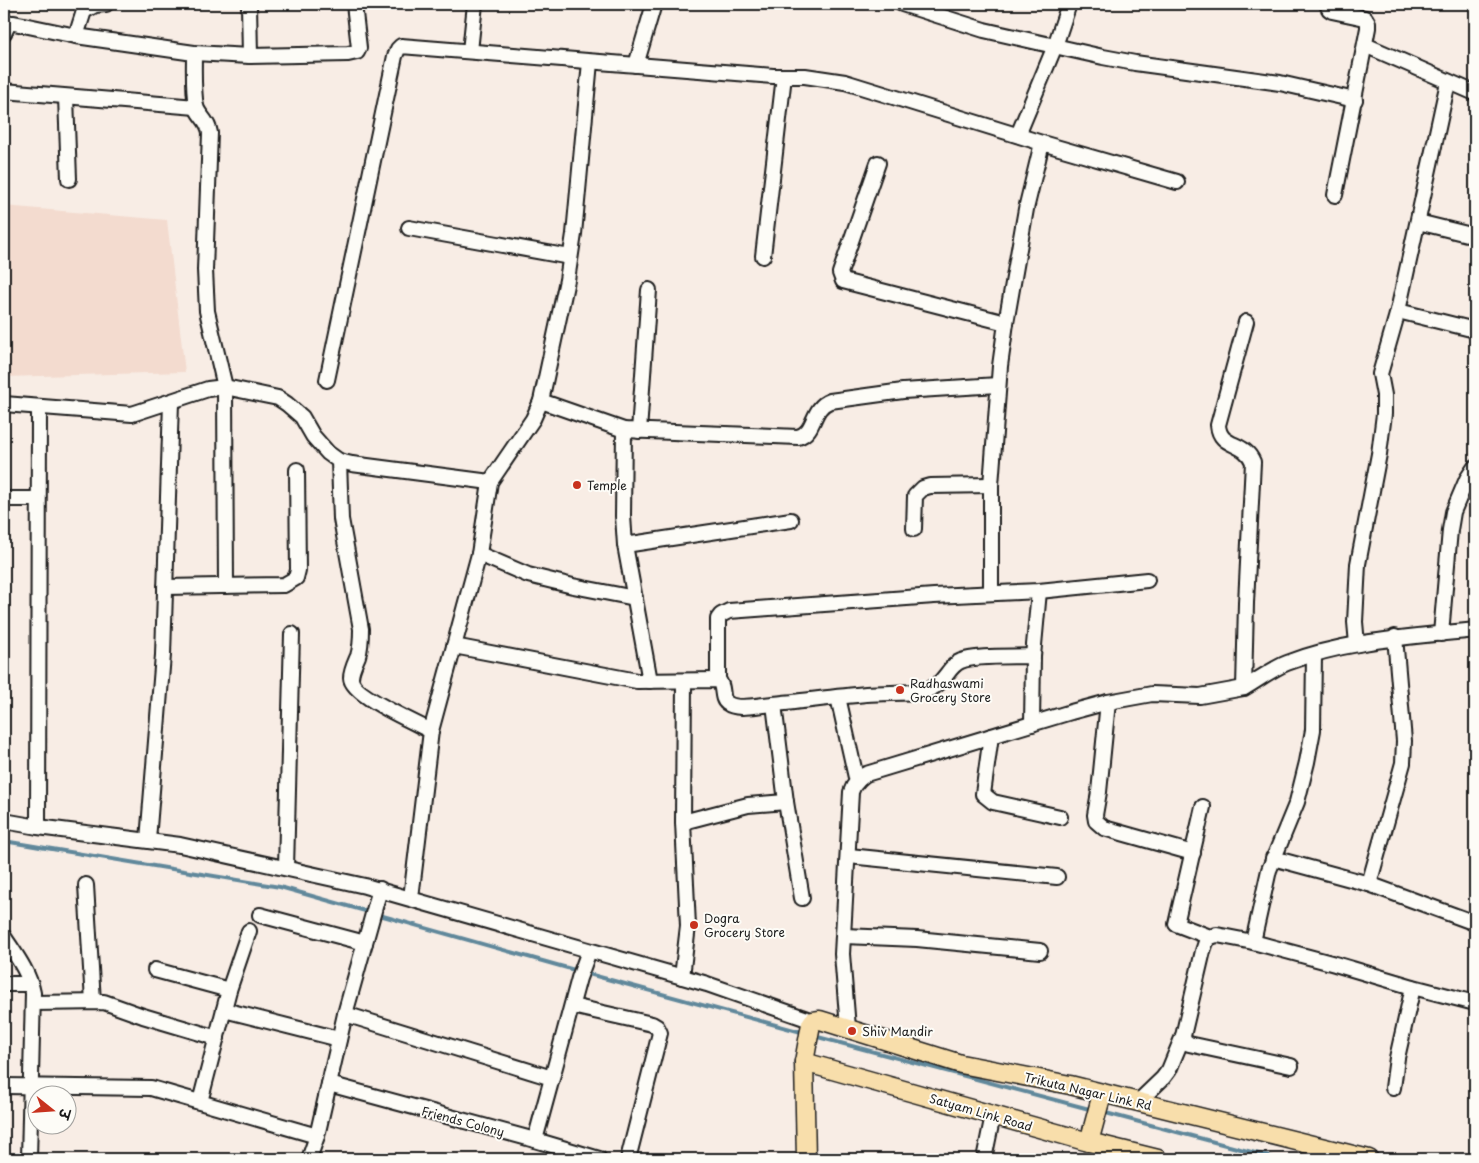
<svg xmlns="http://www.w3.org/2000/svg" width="1479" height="1163" font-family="'Playpen Sans','Playpen Sans Deva',sans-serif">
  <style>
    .built { fill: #f3dbcf }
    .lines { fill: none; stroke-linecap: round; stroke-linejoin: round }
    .stream { stroke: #60889b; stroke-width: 4 }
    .minor-casing { stroke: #1c1c1c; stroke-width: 18 }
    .major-casing { stroke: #1c1c1c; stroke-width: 21 }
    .minor { stroke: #fdfcf7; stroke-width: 14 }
    .major { stroke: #f8deab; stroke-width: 18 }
    .poi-dot { fill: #c8321e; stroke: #fdfcf7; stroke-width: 2 }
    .labels { text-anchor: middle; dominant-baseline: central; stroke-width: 4; stroke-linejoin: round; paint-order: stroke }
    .poi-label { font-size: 12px; fill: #1c1c1c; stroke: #fdfcf7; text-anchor: start }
    .street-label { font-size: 12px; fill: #1c1c1c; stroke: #fdfcf7 }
  </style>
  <rect width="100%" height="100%" fill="#f8ede5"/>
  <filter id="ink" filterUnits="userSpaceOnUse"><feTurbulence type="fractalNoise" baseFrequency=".02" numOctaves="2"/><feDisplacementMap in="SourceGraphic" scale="10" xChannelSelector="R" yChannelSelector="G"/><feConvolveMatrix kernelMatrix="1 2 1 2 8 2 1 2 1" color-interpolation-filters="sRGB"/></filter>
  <g filter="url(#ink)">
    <path class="built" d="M 4,206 L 167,220 L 185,372 L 4,377 Z"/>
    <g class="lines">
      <g class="stream">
        <path d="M 4,841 L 280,887 L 578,971"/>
        <path d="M 585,973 L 805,1033"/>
        <path d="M 814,1036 L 1093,1110"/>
        <path d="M 1102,1112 L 1278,1159"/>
      </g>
      <defs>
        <g id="minor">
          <path d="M 249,4 L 250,56"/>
          <path d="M 902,4 L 984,30 L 1103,57 L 1135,63 L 1280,83 L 1355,100"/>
          <path d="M 1327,4 L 1329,9 L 1332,11 L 1365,18 L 1368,23 L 1368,28 L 1335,195"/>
          <path d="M 4,33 L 9,23 L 14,23 L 76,36 L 194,53 L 250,56 L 348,54 L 357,52 L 359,48 L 354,4"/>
          <path d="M 76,36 L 84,11 L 95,5 L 106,4"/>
          <path d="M 1365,45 L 1475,93"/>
          <path d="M 470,51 L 475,4"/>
          <path d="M 194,53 C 194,69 193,90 196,106 C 198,116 208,119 210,133 L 205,270 L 207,311 L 225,387 L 226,586"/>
          <path d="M 636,65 L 654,4"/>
          <path d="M 4,91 L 196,107"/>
          <path d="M 66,97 L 69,179"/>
          <path d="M 1018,135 L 1055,46 L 1069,4"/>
          <path d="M 878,163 L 840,273 L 843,281 L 1006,323"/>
          <path d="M 1418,222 L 1475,236"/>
          <path d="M 409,228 L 570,257"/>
          <path d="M 763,256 L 784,76"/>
          <path d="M 1398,311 L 1475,330"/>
          <path d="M 327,380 L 395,56 L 398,49 L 401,46 L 773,76 L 805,76 L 845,82 L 1042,143 L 1177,182"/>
          <path d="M 541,401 L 624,430 L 798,437 C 816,432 811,408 830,401 L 903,391 L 998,385"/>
          <path d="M 4,404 L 132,414 L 208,389 L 225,387 L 278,398 L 287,404 L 302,417 L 313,436 L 328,453 L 339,461 L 341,519 L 361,629 C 361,638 361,647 358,656 C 355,663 351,671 351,678 C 351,695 416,723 431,731"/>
          <path d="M 624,430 L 623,516 L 625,545"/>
          <path d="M 639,431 L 649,290"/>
          <path d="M 339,461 L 352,464 L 490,482"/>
          <path d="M 4,499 L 38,499"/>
          <path d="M 914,529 L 915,496 L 923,488 L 930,486 L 991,485"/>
          <path d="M 479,554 L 528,575 L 573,586 L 635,598"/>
          <path d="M 165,587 L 284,585 L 296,578 L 298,570 L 297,470"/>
          <path d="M 991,593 L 991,485 L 1000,366 L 1006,323 L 1026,209 L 1042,143"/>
          <path d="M 1441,634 L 1450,530 L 1453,512 L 1467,479 L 1475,467"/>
          <path d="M 1357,644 L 1355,622 L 1358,564 L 1379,454 L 1384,414 L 1384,395 L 1380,374 L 1398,311 L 1448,82"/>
          <path d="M 454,646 L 637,681 L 718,680 C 725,686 720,698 727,703 C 736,710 754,706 764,705 C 798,702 832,697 866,694 C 885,692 905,694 923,691 C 945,687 947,666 961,661 C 975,655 1015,657 1033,656"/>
          <path d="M 718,680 L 718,619 L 721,615 L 729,611 L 934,596 L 1039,591 L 1147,580"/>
          <path d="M 650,681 L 625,545 L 791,520"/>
          <path d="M 1244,688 L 1246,603 L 1253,462 C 1244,440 1220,449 1218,425 L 1246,322"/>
          <path d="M 838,697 L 857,782"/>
          <path d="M 1108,702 L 1099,792 L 1095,815 L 1096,821 L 1104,828 L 1193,853"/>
          <path d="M 774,704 L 786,802 L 802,898"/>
          <path d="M 1032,724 L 1033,656 L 1039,591"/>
          <path d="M 991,736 L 983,794 L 993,802 L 1060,817"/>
          <path d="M 1203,807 L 1176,924 L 1210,937 L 1217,935 L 1253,942 L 1335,964 L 1413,987 L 1475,1003"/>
          <path d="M 4,821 L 38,827 L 180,845 L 365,886 L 707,984 L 813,1021"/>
          <path d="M 683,822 L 748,805 L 786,802"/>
          <path d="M 38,827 L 39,407"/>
          <path d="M 148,840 L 163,655 L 171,402"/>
          <path d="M 849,856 L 1057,877"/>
          <path d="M 1273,858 L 1369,884 L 1475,923"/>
          <path d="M 286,868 L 292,634"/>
          <path d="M 1369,884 L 1403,763 L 1404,741 L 1395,637"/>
          <path d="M 86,885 L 93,1002"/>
          <path d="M 411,898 L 431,731 L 479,554 L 490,482 L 533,419 L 541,401 L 567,280 L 574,234 L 590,62"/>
          <path d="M 260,915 L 365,943"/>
          <path d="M 844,936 L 917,939 L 1040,951"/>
          <path d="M 4,937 C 15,954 29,972 33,993 L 29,1159"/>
          <path d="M 1210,937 L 1206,942 L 1203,951 L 1183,1036 L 1184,1040 L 1189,1044 L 1291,1066"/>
          <path d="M 1253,942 L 1269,870 L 1297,802 L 1307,762 L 1313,730 L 1314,655"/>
          <path d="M 155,970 L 229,990"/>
          <path d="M 682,977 L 688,926 L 683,822 L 684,681"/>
          <path d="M 4,984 L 31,984"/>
          <path d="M 33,1003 L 104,1002 L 143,1016 L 217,1038"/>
          <path d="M 572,1006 L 652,1024 L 657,1027 L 660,1033 L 628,1159"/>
          <path d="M 224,1010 L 339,1039"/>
          <path d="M 345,1014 L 552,1078 L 579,978 L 589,951"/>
          <path d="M 848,1028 L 842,954 L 851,792 C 854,783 859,779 866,774 L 1071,712 L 1108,702 L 1152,694 L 1200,696 L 1244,688 C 1258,680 1272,669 1287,663 C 1347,640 1412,637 1475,630"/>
          <path d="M 329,1084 L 535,1140 L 552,1078"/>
          <path d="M 4,1086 L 151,1088 L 317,1136"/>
          <path d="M 1393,1088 L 1397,1058 L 1413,987"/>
          <path d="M 200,1102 L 229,990 L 249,931"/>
          <path d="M 1138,1102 L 1163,1078 L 1169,1070 L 1183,1036"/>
          <path d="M 535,1140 L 599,1159"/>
          <path d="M 309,1159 L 317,1136 L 345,1014 L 380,889"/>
          <path d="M 984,1159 L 993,1115"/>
        </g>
        <g id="major">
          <path d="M 804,1062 L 1085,1141 L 1158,1159"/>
          <path d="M 1089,1142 L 1102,1094"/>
          <path d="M 806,1159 L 804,1062 L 811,1024 L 813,1021 L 820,1020 L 961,1064 L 1070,1085 L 1369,1159"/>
        </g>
      </defs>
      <use href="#minor" class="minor-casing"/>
      <use href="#major" class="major-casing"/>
      <use href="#minor" class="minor"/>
      <use href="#major" class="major"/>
    </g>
  </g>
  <g class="poi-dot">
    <circle cx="577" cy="485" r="5"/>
    <circle cx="900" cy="690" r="5"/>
    <circle cx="694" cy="925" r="5"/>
    <circle cx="852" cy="1031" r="5"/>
  </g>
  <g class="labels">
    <g class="poi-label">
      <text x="587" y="485">Temple</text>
      <text x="910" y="683">Radhaswami<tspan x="910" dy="14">Grocery Store</tspan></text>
      <text x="704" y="918">Dogra<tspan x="704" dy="14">Grocery Store</tspan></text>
      <text x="862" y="1031">Shiv Mandir</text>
    </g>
    <g class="street-label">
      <text transform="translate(1088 1091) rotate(13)">Trikuta Nagar Link Rd</text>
      <text transform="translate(981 1112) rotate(16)">Satyam Link Road</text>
      <text transform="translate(463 1121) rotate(15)">Friends Colony</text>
    </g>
  </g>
  <rect width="1479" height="1163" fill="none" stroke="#fdfcf7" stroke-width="20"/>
  <rect x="10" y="10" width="1459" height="1143" fill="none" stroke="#1c1c1c" stroke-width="2" filter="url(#ink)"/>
  <g transform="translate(52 1110) rotate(107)"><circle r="24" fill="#fdfcf7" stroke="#a3a29f"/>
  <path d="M0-4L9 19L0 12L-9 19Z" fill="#c8321e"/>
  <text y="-8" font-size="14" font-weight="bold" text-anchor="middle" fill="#1c1c1c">उ</text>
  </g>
</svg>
